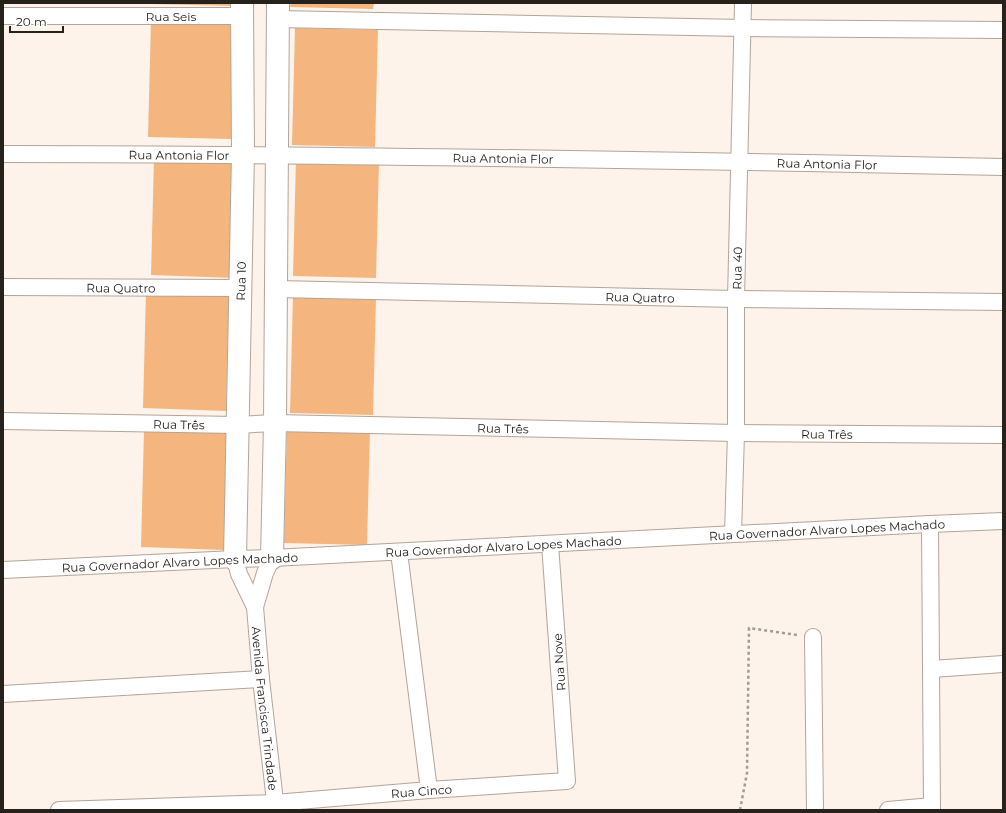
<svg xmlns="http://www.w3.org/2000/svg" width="1006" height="813" font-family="Montserrat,sans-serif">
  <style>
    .green { fill: #f4b67e }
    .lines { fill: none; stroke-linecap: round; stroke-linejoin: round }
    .street-casing { stroke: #b3a497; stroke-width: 18 }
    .secondary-casing { stroke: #b3a497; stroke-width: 24 }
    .path { stroke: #a39a93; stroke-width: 2.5; stroke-dasharray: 3 3; stroke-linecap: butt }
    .street { stroke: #fff; stroke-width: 16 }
    .secondary { stroke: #fff; stroke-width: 22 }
    .labels { text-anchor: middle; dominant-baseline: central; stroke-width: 3; stroke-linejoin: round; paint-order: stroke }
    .street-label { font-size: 12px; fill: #27211c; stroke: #fff }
  </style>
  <rect width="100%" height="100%" fill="#fdf3ea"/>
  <g class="green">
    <path d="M 150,3 L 233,3 L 233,6 L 150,4 Z"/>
    <path d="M 291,3 L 374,3 L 373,9 L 290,7 Z"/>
    <path d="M 151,20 L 234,22 L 231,139 L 148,137 Z"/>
    <path d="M 295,28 L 378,30 L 375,147 L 292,145 Z"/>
    <path d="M 154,158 L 237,161 L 234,278 L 151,275 Z"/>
    <path d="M 296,159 L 379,161 L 376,278 L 293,276 Z"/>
    <path d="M 146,291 L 229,293 L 226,411 L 143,408 Z"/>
    <path d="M 293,296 L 376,298 L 373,415 L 290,413 Z"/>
    <path d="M 287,426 L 370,428 L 367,545 L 284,543 Z"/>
    <path d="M 144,430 L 227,433 L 224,550 L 141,547 Z"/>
  </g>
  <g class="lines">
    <defs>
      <g id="street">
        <path id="s1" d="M 3,16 L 242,16"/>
        <path d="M 277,19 L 743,28 L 1003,30"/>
        <path id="s2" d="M 3,154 C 336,154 670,160 1003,167"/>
        <path id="s3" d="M 3,287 L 240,288"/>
        <path id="s4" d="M 276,289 L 736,299 L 1003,302"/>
        <path id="s5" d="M 3,421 L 236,425 L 275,423 L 736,433 L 1003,435"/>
        <path d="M 930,524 L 932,810"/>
        <path id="s6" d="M 733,534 L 736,433 L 736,299 L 743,3"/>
        <path d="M 399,552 L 429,790"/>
        <path id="s7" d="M 235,559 L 239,574 L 255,607 L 261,679 L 276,810"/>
        <path id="s8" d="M 3,570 L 235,559 L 272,558 L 930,524 L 1003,521"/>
        <path d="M 255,607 L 265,573 L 272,558"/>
        <path d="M 813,637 L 815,810"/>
        <path d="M 932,669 L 1003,664"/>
        <path d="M 3,694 L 261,679"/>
        <path id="s9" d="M 59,810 L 275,803 L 429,790 L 567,781 L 550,544"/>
        <path d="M 888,810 L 932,806"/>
      </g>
      <g id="secondary">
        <path d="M 272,558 L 275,423 L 278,3"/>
        <path id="s10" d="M 235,559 L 243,154 L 242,3"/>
      </g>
    </defs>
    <use href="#street" class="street-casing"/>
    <use href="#secondary" class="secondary-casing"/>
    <path class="path" d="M 740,810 L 747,773 L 749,628 L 797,635"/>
    <use href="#street" class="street"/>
    <use href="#secondary" class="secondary"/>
  </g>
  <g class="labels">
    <g class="street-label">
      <text stroke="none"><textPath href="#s1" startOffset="168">Rua Seis</textPath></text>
      <text stroke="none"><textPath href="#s2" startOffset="176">Rua Antonia Flor</textPath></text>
      <text stroke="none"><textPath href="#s2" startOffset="500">Rua Antonia Flor</textPath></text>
      <text stroke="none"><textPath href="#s2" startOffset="824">Rua Antonia Flor</textPath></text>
      <text stroke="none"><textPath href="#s6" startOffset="266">Rua 40</textPath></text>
      <text stroke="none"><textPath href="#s10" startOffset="278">Rua 10</textPath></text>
      <text stroke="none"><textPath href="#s3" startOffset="118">Rua Quatro</textPath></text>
      <text stroke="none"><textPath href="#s4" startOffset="364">Rua Quatro</textPath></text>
      <text stroke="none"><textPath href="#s5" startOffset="176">Rua Três</textPath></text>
      <text stroke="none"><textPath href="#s5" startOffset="500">Rua Três</textPath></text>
      <text stroke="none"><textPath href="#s5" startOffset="824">Rua Três</textPath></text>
      <text stroke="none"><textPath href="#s8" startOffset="825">Rua Governador Alvaro Lopes Machado</textPath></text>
      <text stroke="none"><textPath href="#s8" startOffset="501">Rua Governador Alvaro Lopes Machado</textPath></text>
      <text stroke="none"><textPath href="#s8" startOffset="177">Rua Governador Alvaro Lopes Machado</textPath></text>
      <text transform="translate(559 662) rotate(-94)">Rua Nove</text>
      <text stroke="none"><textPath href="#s7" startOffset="154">Avenida Francisca Trindade</textPath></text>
      <text stroke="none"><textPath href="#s9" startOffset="363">Rua Cinco</textPath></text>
    </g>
  </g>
  <rect width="1006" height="813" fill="none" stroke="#27211c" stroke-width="8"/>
  <path d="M10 26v6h53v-6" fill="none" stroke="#27211c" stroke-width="2"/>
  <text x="16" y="26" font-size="12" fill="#27211c" stroke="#ffffff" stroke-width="3" paint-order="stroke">20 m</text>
</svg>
